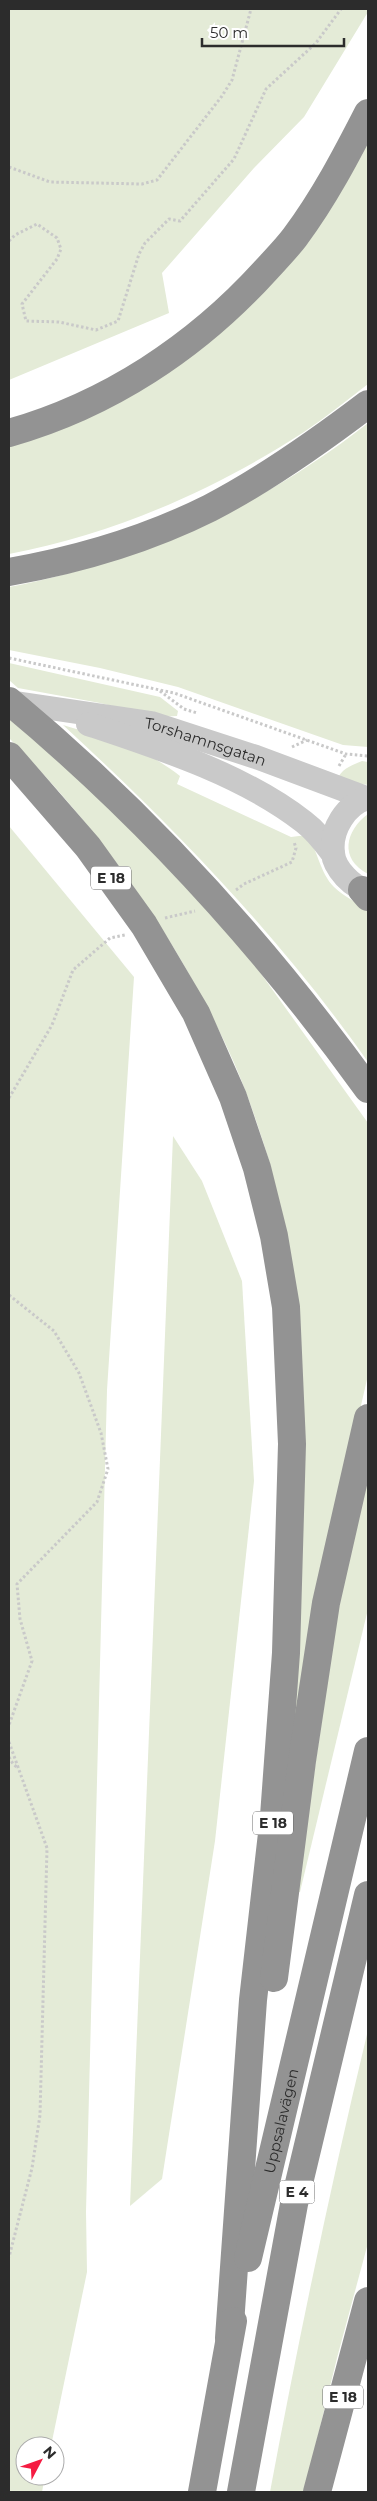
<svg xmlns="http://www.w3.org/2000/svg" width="377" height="2501" font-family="Montserrat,sans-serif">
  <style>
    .green { fill: #e4ebd7 }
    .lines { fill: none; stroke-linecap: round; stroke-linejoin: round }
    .path { stroke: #c9c9c9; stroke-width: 3; stroke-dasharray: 2.5 2.5; stroke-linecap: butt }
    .tertiary { stroke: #c9c9c9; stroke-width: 24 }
    .motorway { stroke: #939393; stroke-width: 28 }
    .labels { text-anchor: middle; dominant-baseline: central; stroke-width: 5; stroke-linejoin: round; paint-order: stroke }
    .shield { fill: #fff; stroke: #6b6b6b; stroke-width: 1 }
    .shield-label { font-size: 14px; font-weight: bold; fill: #2c2c2c }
    .street-label { font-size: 15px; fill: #2c2c2c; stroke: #fff }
  </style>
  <rect width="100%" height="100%" fill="#fff"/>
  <g class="green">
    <path d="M 9,9 L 368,9 L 368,12 L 304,117 L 254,168 L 162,273 L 169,313 L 9,380 Z"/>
    <path d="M 368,135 L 368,384 C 347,400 326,417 304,432 C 215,490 114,534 9,554 L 9,445 L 203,344 Z"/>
    <path d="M 368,423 L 368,747 L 343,745 L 178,687 L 100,668 L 9,650 L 9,587 C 137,563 266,504 368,423 Z"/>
    <path d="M 9,663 L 160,697 L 178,711 L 177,716 L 157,717 L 100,703 L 18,688 L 9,680 Z"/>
    <path d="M 9,717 L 72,772 L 152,849 L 244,950 L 368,1123 L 368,1375 L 329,1545 L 285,1821 L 294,1692 L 271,1167 C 258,1125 244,1082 225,1043 C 171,929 97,827 9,738 Z"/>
    <path d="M 63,725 C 109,739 140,745 180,776 L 177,784 L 291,837 L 307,835 C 318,851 320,873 334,887 C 344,897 358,902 368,912 L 368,1062 C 280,937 175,828 63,725 Z"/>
    <path d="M 362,761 L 368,762 L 368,785 L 337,780 C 341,769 352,765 362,761 Z"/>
    <path d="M 368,814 L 368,874 C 339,859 345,831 368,814 Z"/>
    <path d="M 9,826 L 134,977 L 107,1390 L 86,2212 L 87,2272 L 51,2446 L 25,2446 L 25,2476 L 45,2476 L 42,2492 L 9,2492 Z"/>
    <path d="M 173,1136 L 202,1181 L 242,1281 L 254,1481 L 215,1841 L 162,2179 L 130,2206 Z"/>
    <path d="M 368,1467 L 368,1609 L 300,1892 L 297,1892 L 336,1621 Z"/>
    <path d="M 368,2030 L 368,2243 L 337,2358 L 304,2492 L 270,2492 C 299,2337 331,2184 368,2030 Z"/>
  </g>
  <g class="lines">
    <g class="path">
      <path d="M 9,167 L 50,182 L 142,184 L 157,180 L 222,96 L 232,80 L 251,9"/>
      <path d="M 9,241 L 15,235 L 37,224 L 57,238 L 61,249 L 57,259 L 22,304 L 26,321 L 59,322 L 96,330 L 118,321 L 139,254 L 145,243 L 169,219 L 180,221 L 234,159 L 266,89 L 316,43 L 341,9"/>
      <path d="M 9,658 L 174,693 L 346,754 L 368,756"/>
      <path d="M 160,691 L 184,709 L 197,713"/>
      <path d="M 292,747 L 307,740"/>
      <path d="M 339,766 L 346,754"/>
      <path d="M 236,890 L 244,884 L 292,862 L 296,848 L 294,842"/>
      <path d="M 165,918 L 195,911"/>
      <path d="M 9,1098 L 52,1025 L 73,970 L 110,938 L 125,935"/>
      <path d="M 9,1295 L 54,1331 L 79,1373 L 101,1433 L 108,1469 L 97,1502 L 17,1584 L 20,1619 L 32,1661 L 9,1725"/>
      <path d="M 9,1742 L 47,1848 L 40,2115 L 32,2168 L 9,2257"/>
      <path d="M 9,1757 L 13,1764 L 18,1768"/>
    </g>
    <g class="tertiary">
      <path id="s1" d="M 9,702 L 151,723 L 256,757 L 366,798"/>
      <path d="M 88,724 C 160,748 244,775 304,822 C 316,831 324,842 333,854"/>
      <path d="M 368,798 C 346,804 330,830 333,853 C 334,868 353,889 368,890"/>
    </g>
    <g class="motorway">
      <path d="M 9,433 C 108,405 196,347 265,271 C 275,260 286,249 295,237 C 324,198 346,156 368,113"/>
      <path d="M 9,572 C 77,560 148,539 210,508 C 266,479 318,442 368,404"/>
      <path d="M 9,701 C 146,815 264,945 368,1089"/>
      <path d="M 9,756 L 88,847 L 144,925 L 196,1013 L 233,1097 L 257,1168 L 274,1236 L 286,1307 L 292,1444 L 286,1653 L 274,1816 L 253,2000 L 229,2338"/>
      <path d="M 362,890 L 368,897"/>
      <path d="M 274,1978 L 302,1761 L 326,1603 L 368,1418"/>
      <path id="s2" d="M 248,2258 L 368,1751"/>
      <path d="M 202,2492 L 233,2321"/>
      <path d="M 241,2492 L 294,2204 L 368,1895"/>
      <path d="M 317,2492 L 368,2301"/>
    </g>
  </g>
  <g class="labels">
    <g class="shield">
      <rect x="91" y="866.5" width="40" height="23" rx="4"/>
      <rect x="253" y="1811.5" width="40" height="23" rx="4"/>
      <rect x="279.5" y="2180.5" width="35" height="23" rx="4"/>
      <rect x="323" y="2385.5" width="40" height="23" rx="4"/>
    </g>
    <g class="shield-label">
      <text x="111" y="878">E 18</text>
      <text x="273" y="1823">E 18</text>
      <text x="297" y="2192">E 4</text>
      <text x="343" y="2397">E 18</text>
    </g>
    <g class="street-label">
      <text stroke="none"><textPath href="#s1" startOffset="201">Torshamnsgatan</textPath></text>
      <text stroke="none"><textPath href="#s2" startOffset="141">Uppsalavägen</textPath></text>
    </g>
  </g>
  <rect width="377" height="2501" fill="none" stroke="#2c2c2c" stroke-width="20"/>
  <g transform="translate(40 2461) rotate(49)"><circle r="24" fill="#ffffff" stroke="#ababab"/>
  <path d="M0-4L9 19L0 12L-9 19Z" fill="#f51c42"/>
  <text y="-8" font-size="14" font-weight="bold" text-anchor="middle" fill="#2c2c2c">N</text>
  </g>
  <path d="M202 38v8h142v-8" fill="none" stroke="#2c2c2c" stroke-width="2.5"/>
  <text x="210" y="38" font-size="15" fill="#2c2c2c" stroke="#ffffff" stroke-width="4" paint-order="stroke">50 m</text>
</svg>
